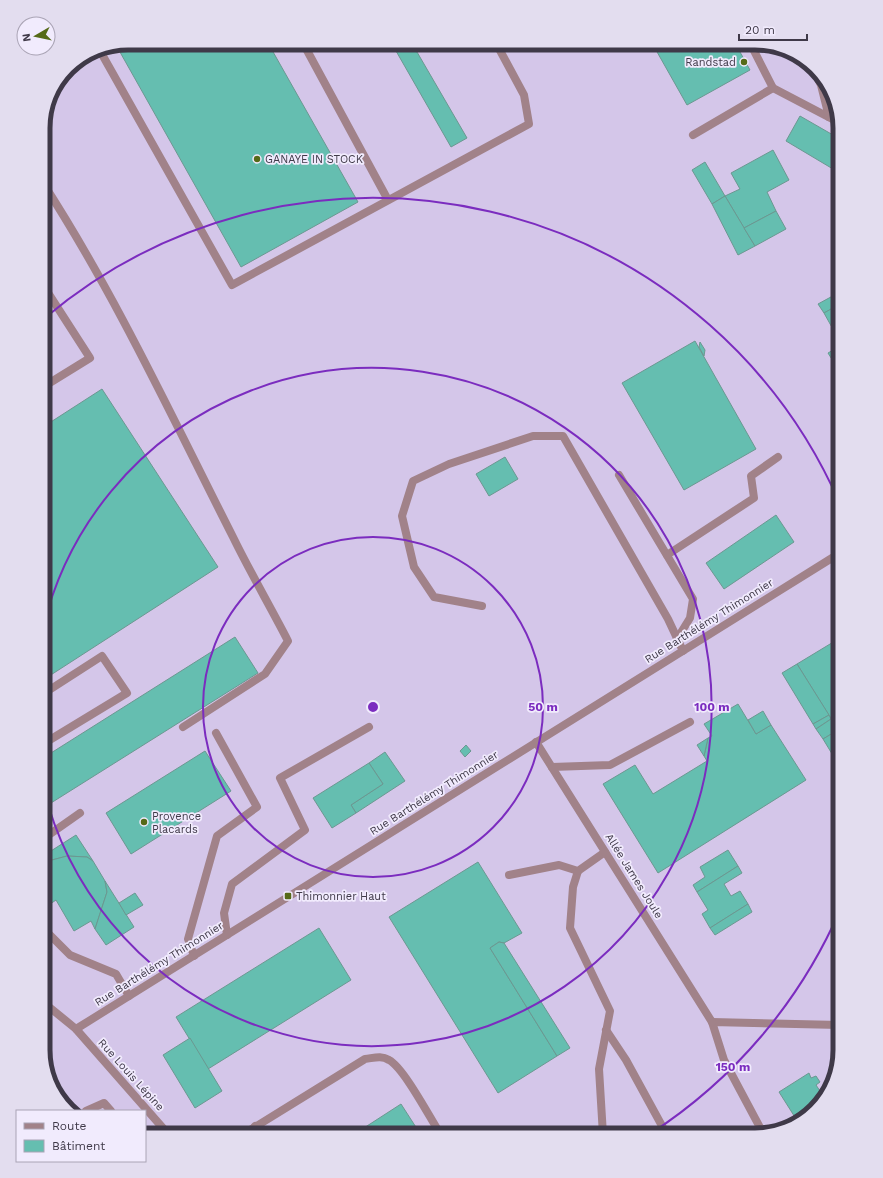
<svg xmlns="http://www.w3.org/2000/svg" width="883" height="1178" font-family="'Work Sans',sans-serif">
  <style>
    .building { fill: #65beb0; stroke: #6b9891 }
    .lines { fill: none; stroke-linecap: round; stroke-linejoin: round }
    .service { stroke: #a18289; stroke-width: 8 }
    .minor { stroke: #a18289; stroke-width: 8 }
    .ring { fill: none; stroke: #7b2cbf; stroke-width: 2 }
    .poi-dot { fill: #566a18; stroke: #f1ebfd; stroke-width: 1.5 }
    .labels { text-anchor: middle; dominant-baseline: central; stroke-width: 3.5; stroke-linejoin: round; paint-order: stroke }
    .poi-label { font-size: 11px; fill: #3f3948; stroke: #f1ebfd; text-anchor: start }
    .street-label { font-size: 11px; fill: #3f3948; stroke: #f1ebfd }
    .rim { fill: none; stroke: #3f3948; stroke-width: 5 }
    .centre { fill: #7b2cbf; stroke: #f1ebfd; stroke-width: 2 }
    .ring-label { font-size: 12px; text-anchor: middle; font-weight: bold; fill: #7b2cbf; stroke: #f1ebfd; stroke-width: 3.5; stroke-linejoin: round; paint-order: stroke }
  </style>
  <rect width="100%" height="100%" fill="#d4c6e9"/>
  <g class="building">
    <path d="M 128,43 L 268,43 L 358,202 L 241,267 L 116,45 Z"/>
    <path d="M 392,43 L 412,43 L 417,52 L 392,44 Z"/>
    <path d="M 652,43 L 735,43 L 750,70 L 687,105 Z"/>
    <path d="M 392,44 L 417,52 L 467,138 L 451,147 Z"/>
    <path d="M 800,116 L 840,139 L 840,156 L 833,169 L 786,141 Z"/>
    <path d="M 773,150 L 789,180 L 767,192 L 776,211 L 744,228 L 725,196 L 740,189 L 731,173 Z"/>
    <path d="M 705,162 L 725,196 L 712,204 L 692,170 Z"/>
    <path d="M 725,196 L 755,246 L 738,255 L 712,204 Z"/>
    <path d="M 776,211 L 786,229 L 755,246 L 744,228 Z"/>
    <path d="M 840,292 L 840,304 L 824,313 L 818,304 Z"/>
    <path d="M 840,304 L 840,328 L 834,331 L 824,313 Z"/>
    <path d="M 695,341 L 756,449 L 684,490 L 622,383 Z"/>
    <path d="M 700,342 L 705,350 L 704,356 L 699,347 Z"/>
    <path d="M 840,346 L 840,372 L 828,353 Z"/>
    <path d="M 840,376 L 840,391 L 839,392 L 833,380 Z"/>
    <path d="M 102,389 L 218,567 L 43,680 L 43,427 Z"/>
    <path d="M 505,457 L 518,479 L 489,496 L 476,474 Z"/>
    <path d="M 776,515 L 794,542 L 724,589 L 706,563 Z"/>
    <path d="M 235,637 L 258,673 L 43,808 L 43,758 Z"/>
    <path d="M 840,638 L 840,733 L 797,664 Z"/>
    <path d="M 797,664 L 829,715 L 813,724 L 782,673 Z"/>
    <path d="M 738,704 L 756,734 L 771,725 L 806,780 L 658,873 L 603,784 L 635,765 L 653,794 L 707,761 L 704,756 L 708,738 L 712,736 L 704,724 Z"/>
    <path d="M 763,711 L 771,725 L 756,734 L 748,720 Z"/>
    <path d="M 829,715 L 831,719 L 816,729 L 813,724 Z"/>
    <path d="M 831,719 L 838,730 L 823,739 L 816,729 Z"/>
    <path d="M 838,730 L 840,733 L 840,760 L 837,762 L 823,739 Z"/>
    <path d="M 708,738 L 704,756 L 697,745 Z"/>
    <path d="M 466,745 L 471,751 L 465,757 L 460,751 Z"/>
    <path d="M 205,751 L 231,791 L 131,854 L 106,813 Z"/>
    <path d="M 385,752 L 405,781 L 356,813 L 351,805 L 383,784 L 369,763 Z"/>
    <path d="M 369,763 L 383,784 L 351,805 L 356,813 L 332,828 L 313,798 Z"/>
    <path d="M 76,835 L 93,861 L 87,857 L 67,856 L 52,860 L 43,865 L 43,856 Z"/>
    <path d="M 728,850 L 738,866 L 697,892 L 693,885 L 705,877 L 700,867 Z"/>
    <path d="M 67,856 L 87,857 L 93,861 L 105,881 L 107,892 L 95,929 L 91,921 L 74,931 L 56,900 L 43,909 L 43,865 L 52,860 Z"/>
    <path d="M 478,862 L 522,933 L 504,943 L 499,942 L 490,948 L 557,1056 L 498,1093 L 389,917 Z"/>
    <path d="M 738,866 L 742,873 L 724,884 L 731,896 L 740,891 L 748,904 L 710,928 L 702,914 L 708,910 L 697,892 Z"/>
    <path d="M 105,881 L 134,927 L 106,945 L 95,929 L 107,892 Z"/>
    <path d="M 135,893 L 143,905 L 126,915 L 119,903 Z"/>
    <path d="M 748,904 L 752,912 L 715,935 L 710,928 Z"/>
    <path d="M 319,928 L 351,980 L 208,1069 L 176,1017 Z"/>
    <path d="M 499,942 L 504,943 L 570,1048 L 557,1056 L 490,948 Z"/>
    <path d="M 190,1038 L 222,1091 L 195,1108 L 163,1055 Z"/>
    <path d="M 809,1073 L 811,1078 L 816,1076 L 820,1082 L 816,1085 L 824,1097 L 802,1121 L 798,1122 L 779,1092 Z"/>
    <path d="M 401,1104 L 421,1135 L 353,1135 Z"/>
  </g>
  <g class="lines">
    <g class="service">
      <path d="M 303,43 L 388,200"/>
      <path d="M 750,43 L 773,88 L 838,122"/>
      <path d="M 99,49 L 232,285 L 529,124 L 524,95 L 496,43"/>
      <path d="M 813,69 L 821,85 L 829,117"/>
      <path d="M 693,135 L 773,88"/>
      <path d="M 43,183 C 116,296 172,417 233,537 C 250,572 270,606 288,641 L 265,674 L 183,727"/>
      <path d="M 43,387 L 90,358 L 43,285"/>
      <path d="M 619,475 L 693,599 L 690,618 L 677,639"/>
      <path d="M 667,555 L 754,498 L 751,476 L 778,457"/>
      <path d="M 482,606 L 434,597 L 414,567 L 402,516 L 413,481 L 449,464 L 533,436 L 563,436 L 668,619 L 683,651"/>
      <path d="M 43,744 L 127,693 L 102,656 L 43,694"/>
      <path d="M 552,767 L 610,765 L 690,722"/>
      <path d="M 43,839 L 80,813"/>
      <path d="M 578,871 L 573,887 L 570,928 L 610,1011 L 599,1069 L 603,1135"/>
      <path d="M 509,875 L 559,865 L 578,871 L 605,852"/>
      <path d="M 43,928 L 70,955 L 116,974 L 129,996"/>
      <path d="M 227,935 L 224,913 L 232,884 L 305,830 L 280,778 L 369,727"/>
      <path d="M 194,956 L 188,939 L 217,836 L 257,807 L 216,733"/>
      <path d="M 606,1030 L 626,1060 L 667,1135"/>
      <path d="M 86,1111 L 104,1103 L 111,1111"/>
      <path d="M 255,1126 L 261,1135"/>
      <path d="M 763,1133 L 724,1060 L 712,1022 L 840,1025"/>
      <path d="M 242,1135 L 365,1059 C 374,1058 381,1055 389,1060 C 404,1068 430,1118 441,1135"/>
    </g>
    <g class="minor">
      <path d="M 536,742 L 712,1022"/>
      <path d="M 43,1002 L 76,1029 L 169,1135"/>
      <path d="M 76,1029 L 840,553"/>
    </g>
  </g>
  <g class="ring">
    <circle cx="373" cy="707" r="170"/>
    <path d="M43 628A339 339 0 1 1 43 786"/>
    <path d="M840 910A509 509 0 0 1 650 1134M46 317A509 509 0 0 1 840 504"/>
  </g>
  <g class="poi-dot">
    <circle cx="744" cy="62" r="4"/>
    <circle cx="257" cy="159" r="4"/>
    <circle cx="144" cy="822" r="4"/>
    <rect x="284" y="892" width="8" height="8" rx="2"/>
  </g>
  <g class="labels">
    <g class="poi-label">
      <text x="736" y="62" text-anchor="end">Randstad</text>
      <text x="265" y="159">GANAYE IN STOCK</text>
      <text x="152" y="816">Provence<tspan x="152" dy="13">Placards</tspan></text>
      <text x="296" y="896">Thimonnier Haut</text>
    </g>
    <g class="street-label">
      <text transform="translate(709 621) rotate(-32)">Rue Barthélémy Thimonnier</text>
      <text transform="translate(434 793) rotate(-32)">Rue Barthélémy Thimonnier</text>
      <text transform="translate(634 876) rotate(58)">Allée James Joule</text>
      <text transform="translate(159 964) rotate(-32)">Rue Barthélémy Thimonnier</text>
      <text transform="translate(131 1075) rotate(48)">Rue Louis Lépine</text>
    </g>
  </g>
  <path d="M0 0H883V1178H0ZM128 50H755A78 78 0 0 1 833 128V1050A78 78 0 0 1 755 1128H128A78 78 0 0 1 50 1050V128A78 78 0 0 1 128 50Z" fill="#e3ddef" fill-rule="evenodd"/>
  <path class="rim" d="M128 50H755A78 78 0 0 1 833 128V1050A78 78 0 0 1 755 1128H128A78 78 0 0 1 50 1050V128A78 78 0 0 1 128 50Z"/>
  <circle cx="373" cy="707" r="6" class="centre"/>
  <g class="ring-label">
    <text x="543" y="711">50 m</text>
    <text x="712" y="711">100 m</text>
    <text x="733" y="1071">150 m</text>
  </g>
  <rect x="16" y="1110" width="130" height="52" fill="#f1ebfd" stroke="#aaa4b5"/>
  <rect x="24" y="1123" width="20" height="6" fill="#a18289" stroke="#aaa4b5"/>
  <text x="52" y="1130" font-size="12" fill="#3f3948">Route</text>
  <rect x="24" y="1140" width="20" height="12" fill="#65beb0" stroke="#aaa4b5"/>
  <text x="52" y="1150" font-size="12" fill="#3f3948">Bâtiment</text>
  <g transform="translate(36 36) rotate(261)"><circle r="19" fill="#f1ebfd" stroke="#aaa4b5"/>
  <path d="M0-3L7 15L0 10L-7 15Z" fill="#566a18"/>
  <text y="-6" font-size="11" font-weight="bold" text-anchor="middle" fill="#3f3948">N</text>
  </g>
  <path d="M739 34v6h68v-6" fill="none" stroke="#3f3948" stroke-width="2"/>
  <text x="745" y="34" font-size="12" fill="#3f3948" stroke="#f1ebfd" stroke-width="3" paint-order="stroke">20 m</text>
</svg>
